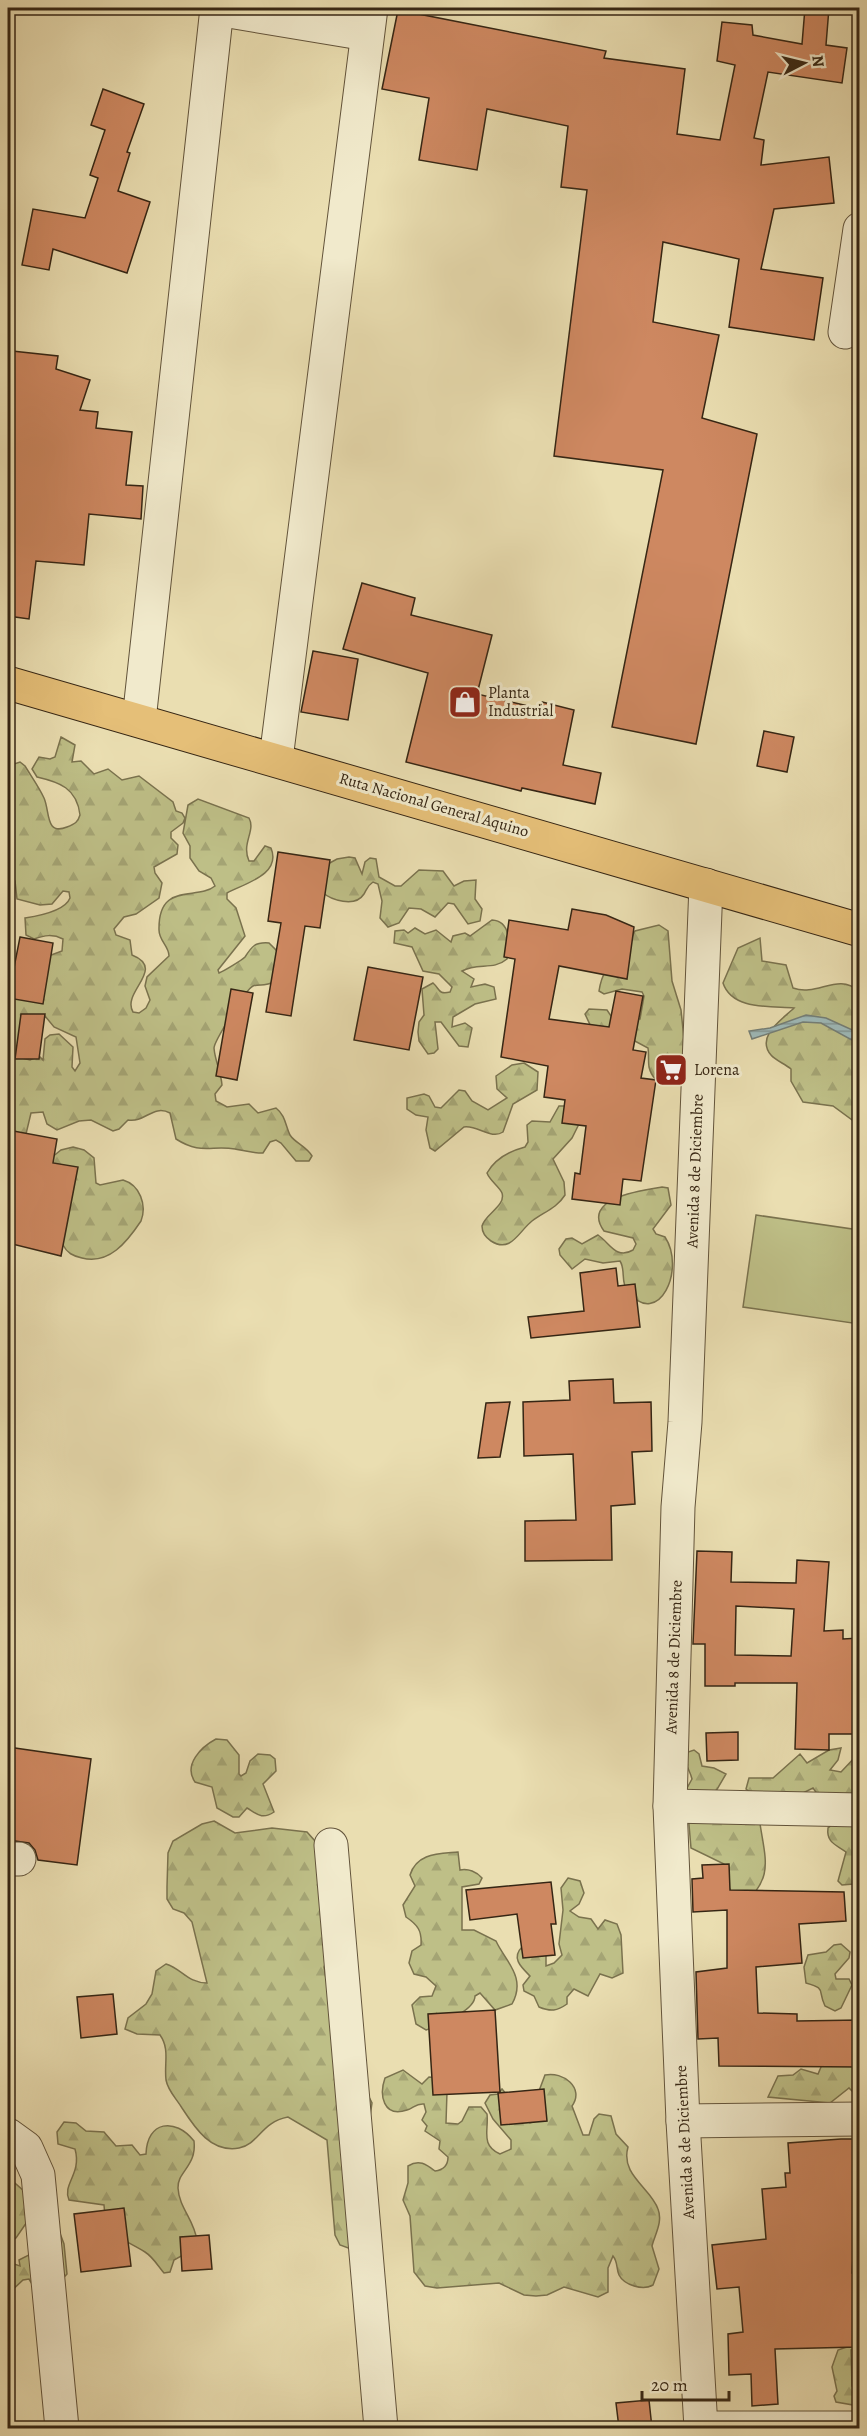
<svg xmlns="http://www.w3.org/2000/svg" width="867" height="2436" font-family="Alegreya,serif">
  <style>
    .green { fill: #bebf87; stroke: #7a724e; stroke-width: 1.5 }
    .forest { fill: url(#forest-firs); stroke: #7a724e; stroke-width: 1.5; fill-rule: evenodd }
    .water { fill: url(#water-rules); stroke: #747e76; stroke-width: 1.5 }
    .building { fill: #ce8861; stroke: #362614; stroke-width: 1.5; fill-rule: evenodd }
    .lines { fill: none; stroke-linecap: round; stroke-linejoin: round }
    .minor-casing { stroke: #63543b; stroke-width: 35 }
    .highway-casing { stroke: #362614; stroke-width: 35 }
    .minor { stroke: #f1eacc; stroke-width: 33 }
    .highway { stroke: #e5bf78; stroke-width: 33 }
    .labels { text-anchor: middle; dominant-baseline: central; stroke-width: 6; stroke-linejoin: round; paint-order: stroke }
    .poi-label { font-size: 16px; fill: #362614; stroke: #f1eacc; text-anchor: start }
    .street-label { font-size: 16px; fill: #362614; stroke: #f1eacc }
  </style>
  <defs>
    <pattern id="forest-firs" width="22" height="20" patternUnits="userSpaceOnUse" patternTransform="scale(1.5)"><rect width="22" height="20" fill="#bebf87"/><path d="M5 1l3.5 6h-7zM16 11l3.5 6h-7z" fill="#a4a474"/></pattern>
    <pattern id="water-rules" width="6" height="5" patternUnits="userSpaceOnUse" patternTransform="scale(1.5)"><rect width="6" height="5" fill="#9eb9b8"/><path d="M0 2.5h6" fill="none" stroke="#829694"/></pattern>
  </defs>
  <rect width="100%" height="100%" fill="#eadeb1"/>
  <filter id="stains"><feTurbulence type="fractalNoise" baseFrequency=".00333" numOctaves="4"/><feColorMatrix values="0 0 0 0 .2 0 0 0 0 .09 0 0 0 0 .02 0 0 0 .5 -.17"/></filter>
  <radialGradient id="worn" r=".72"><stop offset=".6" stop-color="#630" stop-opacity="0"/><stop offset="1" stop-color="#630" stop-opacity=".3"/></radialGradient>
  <path class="green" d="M 756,1215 L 859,1230 L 859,1324 L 743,1307 Z"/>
  <g class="forest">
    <path d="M 61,737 L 75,745 L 72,762 L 81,761 L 94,774 L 108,769 L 122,780 L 139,776 L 173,802 L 176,811 L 182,813 L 185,818 L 183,823 L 171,832 L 171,838 L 178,845 L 177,854 L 154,867 L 155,873 L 162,883 L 159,898 L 136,914 L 124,917 L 114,929 L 116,935 L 130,940 L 132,955 C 167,969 121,992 133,1012 L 139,1013 L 146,1008 L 150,1000 L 145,986 L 147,977 L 169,956 C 169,946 159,941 159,930 C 158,881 197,901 215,886 L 211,878 L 199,871 L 190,858 L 190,846 L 183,833 L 188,805 L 198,799 L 249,818 C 256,831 241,843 249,861 L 254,861 L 265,846 L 271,848 C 282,875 243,884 227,893 L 227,899 L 236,908 L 245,936 L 218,970 L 219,973 C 224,971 242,960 245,957 C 252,946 255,942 269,943 L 284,958 L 271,983 C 265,986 259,984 253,986 C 246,989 214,1042 214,1048 C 215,1061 221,1072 222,1085 L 215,1094 L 216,1101 L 227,1107 L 249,1104 L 258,1113 L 276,1108 C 286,1116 285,1125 290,1135 C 295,1143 306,1146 312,1156 L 309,1161 L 296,1161 L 281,1143 L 276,1140 L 270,1142 L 263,1153 C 252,1153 245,1151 235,1149 C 211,1145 201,1155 176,1139 L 170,1113 C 153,1104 145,1123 128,1120 L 119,1129 L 113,1131 L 91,1120 L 79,1121 L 57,1130 L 47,1124 L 43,1112 L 31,1113 L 26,1134 L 15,1156 L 8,1158 L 8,944 L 16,968 L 62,951 L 63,939 C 53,934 45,935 34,939 L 26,935 L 25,918 C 38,916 65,911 70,898 L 69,892 L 63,891 L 52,904 L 40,905 L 17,899 L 15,881 L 8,881 L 8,766 L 20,762 L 25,766 C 31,776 39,787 44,798 C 50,811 45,836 67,827 C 75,824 78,822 80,815 C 77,788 59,782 37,777 L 32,769 L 39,757 L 50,759 L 55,757 ZM 45,1016 L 54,1027 L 76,1037 L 80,1063 L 75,1071 L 72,1067 L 73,1047 L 59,1034 L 50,1035 L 45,1039 L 43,1060 L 39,1056 L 30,1060 L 22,1058 Z"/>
    <path d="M 349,857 L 355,858 L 362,874 L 365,862 L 370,858 L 376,859 L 379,877 L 395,886 L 401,886 L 419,870 L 443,871 L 454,886 L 464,881 L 476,880 L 475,899 L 482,909 L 480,921 L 468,924 L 454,904 L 448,903 L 435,917 L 421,909 L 409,908 L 399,923 L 388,927 L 380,918 L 382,901 L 378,884 L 373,882 C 367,886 367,889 364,894 C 355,908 331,900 322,892 L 326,865 L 337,859 Z"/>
    <path d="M 492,920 C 511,921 510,944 507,959 C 493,971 478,962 462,971 L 474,979 L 471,987 L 485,984 L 494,987 L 496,999 L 475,1004 L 453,1017 L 452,1027 L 465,1023 L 472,1028 L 468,1047 L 459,1046 L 441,1022 L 435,1022 L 438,1049 L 434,1053 L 428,1054 L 419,1041 L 418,1032 L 419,1022 L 424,1015 L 422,989 L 433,983 C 440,989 438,995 450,992 L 452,987 L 439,974 L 423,971 L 412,947 L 394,943 L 395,931 L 404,930 L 408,933 L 415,928 L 425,934 L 436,930 L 451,942 L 453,936 L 465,933 L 470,936 Z"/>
    <path d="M 659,925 L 668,931 L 672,981 L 681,1010 L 685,1049 L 685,1073 C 674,1087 654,1087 649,1067 C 648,1061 649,1054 648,1048 L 633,1040 L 593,1031 L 585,1014 L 589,1009 L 607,1010 L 613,1019 L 640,1019 L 644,996 L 642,992 L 622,989 L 604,994 L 599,991 C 604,958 624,958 635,931 Z"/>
    <path d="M 760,938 L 762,961 L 786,965 L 793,988 C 818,997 837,972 859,991 L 859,1125 L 833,1106 L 803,1102 L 791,1081 L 791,1069 C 785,1064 775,1060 771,1055 C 755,1036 783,1019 794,1008 C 769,1006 732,1010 723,983 L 738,948 Z"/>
    <path d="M 524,1063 L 538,1072 L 537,1090 L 513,1104 L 503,1132 C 491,1140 478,1125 464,1127 L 435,1151 L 430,1148 L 426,1130 L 428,1117 L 416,1115 L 407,1109 L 407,1098 L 424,1094 L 429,1096 L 435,1107 L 441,1108 L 459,1090 L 465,1091 L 472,1101 L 488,1110 L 507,1098 L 497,1089 L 496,1076 L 512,1065 Z"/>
    <path d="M 559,1106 L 565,1106 L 580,1122 L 572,1138 L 553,1159 L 564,1182 L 565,1195 C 557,1208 544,1212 532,1221 C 519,1231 511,1254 491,1241 C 485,1237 482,1233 482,1226 C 485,1214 506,1206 502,1193 C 499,1186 490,1181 487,1173 C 495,1159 510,1151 525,1147 L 528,1142 L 527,1125 L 532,1121 L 550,1122 Z"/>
    <path d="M 73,1147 L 84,1150 L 94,1158 L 96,1183 L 100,1185 L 123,1180 C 140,1185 147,1205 141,1221 C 127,1242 109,1265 82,1258 C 73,1256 67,1253 63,1245 L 51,1158 L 61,1150 Z"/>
    <path d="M 662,1187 L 668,1188 L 671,1205 L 653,1229 L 656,1234 L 665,1237 C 686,1269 659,1329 628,1292 C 620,1282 626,1270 620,1261 L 603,1263 L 585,1259 L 572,1269 L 560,1255 L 559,1249 L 566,1239 L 572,1238 L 582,1244 L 598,1235 C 610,1243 616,1260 633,1250 L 636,1244 L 633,1238 L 604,1231 C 580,1198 643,1190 662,1187 Z"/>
    <path d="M 216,1739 L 227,1740 L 239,1755 L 239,1774 L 241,1776 L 246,1773 L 250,1761 L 258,1754 L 270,1755 L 275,1759 L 276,1771 L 263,1784 L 274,1812 C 262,1820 257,1814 247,1808 L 239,1817 L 233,1817 L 217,1808 L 212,1787 L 195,1782 C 183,1765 201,1747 216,1739 Z"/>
    <path d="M 841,1748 L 838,1760 L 830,1770 L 841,1772 L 859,1753 L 859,1790 L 855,1793 L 820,1798 L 813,1788 L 803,1793 L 756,1797 L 746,1789 L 749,1778 L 773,1778 L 800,1754 L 807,1763 L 829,1750 Z"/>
    <path d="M 694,1750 L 699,1754 L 702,1766 L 714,1768 L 726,1774 L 716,1791 L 759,1817 C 765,1861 776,1877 739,1909 L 727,1883 L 724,1864 L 691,1848 L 686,1790 L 692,1779 C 690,1769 682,1763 688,1752 Z"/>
    <path d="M 214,1821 L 235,1833 L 272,1828 L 307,1832 L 315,1841 L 321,1853 L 328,1956 L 324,1967 L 326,1979 L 361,2081 L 372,2103 L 351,2249 L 340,2245 L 335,2235 L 327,2140 L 288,2117 C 261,2122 259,2144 239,2148 C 211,2153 195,2128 182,2108 C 176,2098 168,2091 166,2080 C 164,2063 170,2049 160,2035 L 137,2034 L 125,2029 L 128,2018 L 146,2004 L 152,1994 L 156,1971 L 166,1964 C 182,1969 188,1983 207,1983 L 192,1922 L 184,1913 L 173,1909 L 167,1899 L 167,1887 L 168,1853 L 173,1841 L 202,1824 Z"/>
    <path d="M 833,1824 L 859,1825 L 859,1881 L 854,1884 L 842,1885 L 838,1881 L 846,1852 C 837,1845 826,1843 828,1828 Z"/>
    <path d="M 458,1852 L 460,1870 C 468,1868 477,1872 482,1878 L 479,1884 L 462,1887 L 462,1930 L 474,1930 L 496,1941 C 505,1961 527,1977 512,2004 L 495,2010 L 480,1993 L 475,1996 C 475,2011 440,2024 426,2030 L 416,2024 L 412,2005 L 420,1997 L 432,1996 L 436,1986 L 426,1977 L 414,1974 L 409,1963 L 412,1951 L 421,1945 C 422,1931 418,1925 406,1917 L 403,1905 L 415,1886 L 410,1875 C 417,1853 438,1854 458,1852 Z"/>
    <path d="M 568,1878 L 580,1881 L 584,1893 L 579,1904 L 570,1911 L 579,1917 L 591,1919 L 598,1929 L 605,1920 L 617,1924 L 621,1935 L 623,1973 L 612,1978 L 600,1974 L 588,1996 L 574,1989 L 567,1997 L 567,2004 C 557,2011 551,2012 539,2007 L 534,1996 L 524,1991 L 523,1985 L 530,1976 C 521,1967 511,1958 522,1947 L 546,1954 L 546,1966 L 554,1963 L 562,1955 L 559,1944 L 563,1910 L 561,1888 Z"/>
    <path d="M 841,1944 L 850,1952 L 849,1958 L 835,1974 L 836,1979 L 849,1979 L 852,1985 L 841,2008 L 835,2011 L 825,2006 C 817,1989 827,1989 806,1983 L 804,1967 L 808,1955 L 826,1952 L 834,1945 Z"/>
    <path d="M 824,2060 L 851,2062 L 859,2073 L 859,2098 L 849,2088 L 830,2103 L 768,2097 L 778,2076 L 793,2075 L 801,2069 L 818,2074 Z"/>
    <path d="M 403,2070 L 422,2084 L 429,2077 L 439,2078 L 447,2092 L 446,2123 L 458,2124 L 462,2121 L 469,2107 L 481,2107 L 487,2114 C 489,2130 480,2145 500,2154 L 511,2149 L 511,2140 L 493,2119 L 485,2103 L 490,2095 L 498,2094 L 502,2089 L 530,2123 L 536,2121 L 539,2091 L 545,2075 C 563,2071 585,2088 572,2106 L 583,2135 L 589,2135 L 594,2119 L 599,2114 L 611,2116 L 616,2134 L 628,2147 C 620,2175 651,2188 658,2209 C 663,2222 655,2234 652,2246 L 659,2269 L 653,2285 C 643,2291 624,2285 619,2275 C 616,2268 618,2262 613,2256 L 608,2268 L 608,2292 L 598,2297 L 564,2287 L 547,2295 L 536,2296 L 524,2295 L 499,2283 L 437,2288 L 425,2286 L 414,2272 L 410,2216 L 403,2200 L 408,2183 L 408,2166 C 419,2159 426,2164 435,2171 C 443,2170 448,2166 448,2157 L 439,2149 L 440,2141 L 425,2131 L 427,2126 L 422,2120 L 426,2112 L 424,2104 C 416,2103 414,2108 407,2110 C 383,2118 379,2095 385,2078 Z"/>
    <path d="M 64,2122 L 76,2123 L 86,2131 L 104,2132 L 116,2146 L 132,2145 L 140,2155 L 146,2154 C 147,2121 175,2117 194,2141 C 197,2166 177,2172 178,2188 C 179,2208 195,2221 197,2241 L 185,2254 L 174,2260 L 170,2272 L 164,2273 C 158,2266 153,2257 145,2252 C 123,2238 105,2237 104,2205 L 69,2200 C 62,2184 82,2174 75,2149 L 58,2144 L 57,2132 Z"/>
    <path d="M 8,2177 L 25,2192 L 29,2219 L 16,2238 L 8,2242 Z"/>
    <path d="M 58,2228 L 64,2244 L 67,2274 L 55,2287 L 32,2284 L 29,2279 L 23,2280 L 8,2294 L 8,2262 L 20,2266 L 19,2260 L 29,2255 Z"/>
    <path d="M 859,2330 L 859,2349 L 851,2350 L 852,2386 L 859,2389 L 859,2406 L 836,2402 L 834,2396 L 837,2391 L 832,2367 L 838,2350 L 850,2346 Z"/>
  </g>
  <path class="water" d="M 806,1015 L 826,1018 L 859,1033 L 859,1044 L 821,1023 L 803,1022 L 752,1039 L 749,1031 L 770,1028 Z"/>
  <g class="building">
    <path d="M 805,8 L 829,8 L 826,45 L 847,48 L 842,83 L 768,72 L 754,138 L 764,140 L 761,165 L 829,157 L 834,203 L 774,209 L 761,269 L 823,278 L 814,340 L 729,327 L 739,259 L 663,242 L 653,322 L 719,335 L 702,418 L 757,434 L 696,744 L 612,727 L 663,470 L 554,456 L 587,190 L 561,187 L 568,126 L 487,109 L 477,170 L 419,160 L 429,98 L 382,89 L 398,10 L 606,51 L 604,58 L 685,69 L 677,134 L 720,140 L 735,65 L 717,61 L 722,22 L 752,25 L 753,35 L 802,44 Z"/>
    <path d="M 103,89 L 144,104 L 127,152 L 130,153 L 118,191 L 150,202 L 127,273 L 53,249 L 49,270 L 22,265 L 33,209 L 85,218 L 98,178 L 90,175 L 105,130 L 91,125 Z"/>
    <path d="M 12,351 L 58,356 L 56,369 L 90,380 L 80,410 L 98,412 L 96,428 L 132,432 L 126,485 L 143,486 L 141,519 L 89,514 L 84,565 L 36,561 L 29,619 L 8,616 L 8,390 Z"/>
    <path d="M 362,583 L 415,598 L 411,615 L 492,635 L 477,694 L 541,709 L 542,702 L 574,710 L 563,765 L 601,773 L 595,804 L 522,788 L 521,791 L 406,762 L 428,673 L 343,649 Z"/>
    <path d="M 313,651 L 358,659 L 348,720 L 301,712 Z"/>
    <path d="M 764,731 L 794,737 L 787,772 L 757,766 Z"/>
    <path d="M 278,852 L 330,860 L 320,928 L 305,926 L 291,1016 L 266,1012 L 281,923 L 268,921 Z"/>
    <path d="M 572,909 L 606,915 L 634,927 L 627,979 L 559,966 L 549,1019 L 609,1027 L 616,991 L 643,996 L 633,1050 L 646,1052 L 641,1078 L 656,1080 L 641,1181 L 623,1179 L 620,1205 L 572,1199 L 575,1173 L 580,1174 L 586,1126 L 562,1123 L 565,1100 L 544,1097 L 548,1066 L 501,1057 L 515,959 L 504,957 L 509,920 L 568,930 Z"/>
    <path d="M 20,937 L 53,943 L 43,1004 L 8,998 Z"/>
    <path d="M 368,967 L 423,977 L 409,1050 L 354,1040 Z"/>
    <path d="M 231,989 L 253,993 L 237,1080 L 216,1076 Z"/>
    <path d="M 21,1014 L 45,1014 L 39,1059 L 15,1059 Z"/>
    <path d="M 8,1130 L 57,1139 L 53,1163 L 78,1167 L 61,1256 L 8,1243 Z"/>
    <path d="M 616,1268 L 618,1286 L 635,1284 L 640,1327 L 531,1338 L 528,1317 L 584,1311 L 580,1273 Z"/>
    <path d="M 613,1379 L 614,1403 L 651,1402 L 652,1451 L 632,1452 L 635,1504 L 611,1506 L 612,1560 L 525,1561 L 525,1521 L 576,1520 L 573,1454 L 524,1456 L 523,1402 L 570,1400 L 569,1381 Z"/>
    <path d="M 510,1402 L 500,1457 L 478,1458 L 486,1403 Z"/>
    <path d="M 697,1551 L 732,1552 L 731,1582 L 796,1583 L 797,1560 L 829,1562 L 824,1631 L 843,1630 L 843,1639 L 860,1638 L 860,1734 L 829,1734 L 829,1750 L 795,1749 L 797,1683 L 735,1683 L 735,1686 L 705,1686 L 705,1644 L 693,1644 ZM 736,1606 L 794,1609 L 791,1656 L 735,1655 Z"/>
    <path d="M 738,1732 L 738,1760 L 707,1761 L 706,1733 Z"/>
    <path d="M 8,1747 L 91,1759 L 77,1865 L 38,1860 L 35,1850 L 29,1843 L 8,1840 Z"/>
    <path d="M 729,1864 L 730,1890 L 844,1892 L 846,1921 L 799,1924 L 802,1963 L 756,1967 L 758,2013 L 797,2014 L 797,2021 L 860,2020 L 860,2067 L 719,2066 L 718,2038 L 698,2039 L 696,1972 L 727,1968 L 727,1910 L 693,1912 L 692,1879 L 703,1878 L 702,1865 Z"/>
    <path d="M 551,1882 L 556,1924 L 551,1924 L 555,1955 L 523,1958 L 517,1914 L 470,1920 L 466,1890 Z"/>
    <path d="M 113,1994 L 117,2034 L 81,2038 L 77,1997 Z"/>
    <path d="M 495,2010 L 500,2092 L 433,2095 L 428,2014 Z"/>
    <path d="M 544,2089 L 547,2121 L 501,2125 L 498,2093 Z"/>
    <path d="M 841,2139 L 856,2139 L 854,2173 L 860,2173 L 860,2211 L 856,2211 L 852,2273 L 855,2273 L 858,2347 L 775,2349 L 778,2404 L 752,2406 L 751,2374 L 729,2375 L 728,2334 L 743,2332 L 739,2287 L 717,2289 L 712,2245 L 766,2239 L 762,2189 L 786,2187 L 785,2173 L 790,2173 L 788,2143 Z"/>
    <path d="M 124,2208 L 131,2266 L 81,2272 L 74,2214 Z"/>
    <path d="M 209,2235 L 212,2269 L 182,2271 L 180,2237 Z"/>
    <path d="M 649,2400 L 652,2428 L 619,2428 L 616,2403 Z"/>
  </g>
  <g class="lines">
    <defs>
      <g id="minor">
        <path d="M 217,9 L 367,34"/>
        <path d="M 845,332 L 860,229"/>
        <path d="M 139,720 L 217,8"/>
        <path d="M 276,759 L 371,8"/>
        <path d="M 670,1806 L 860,1810"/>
        <path d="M 331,1845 L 381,2428"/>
        <path d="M 8,1859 L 19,1859"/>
        <path d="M 683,2121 L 860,2119"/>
        <path d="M 8,2135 L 26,2148 L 38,2175 L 62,2428"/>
        <path d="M 701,2428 L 683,2121 L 670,1806 L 678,1507 L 685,1422 L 706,885"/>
        <path d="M 701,2428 L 860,2428"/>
      </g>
      <path id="highway" d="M 8,683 L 860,930"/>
    </defs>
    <use href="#minor" class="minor-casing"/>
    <use href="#highway" class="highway-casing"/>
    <use href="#minor" class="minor"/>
    <use href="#highway" class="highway"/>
  </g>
  <defs>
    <symbol id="shop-square" viewBox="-11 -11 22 22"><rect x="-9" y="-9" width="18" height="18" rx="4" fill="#8f2418" stroke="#f1eacc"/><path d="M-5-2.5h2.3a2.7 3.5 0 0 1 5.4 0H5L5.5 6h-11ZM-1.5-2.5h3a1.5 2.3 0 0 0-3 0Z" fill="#fff"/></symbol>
    <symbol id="supermarket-square" viewBox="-11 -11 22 22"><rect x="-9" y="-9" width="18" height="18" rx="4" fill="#8f2418" stroke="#f1eacc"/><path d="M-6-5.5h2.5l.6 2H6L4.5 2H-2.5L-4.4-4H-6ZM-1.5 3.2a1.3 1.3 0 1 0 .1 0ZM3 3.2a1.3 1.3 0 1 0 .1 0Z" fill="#fff"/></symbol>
  </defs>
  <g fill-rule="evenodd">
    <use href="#shop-square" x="446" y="683" width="38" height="38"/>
    <use href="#supermarket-square" x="652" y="1051" width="38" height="38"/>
  </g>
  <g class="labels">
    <g class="poi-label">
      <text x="488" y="693">Planta<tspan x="488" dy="18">Industrial</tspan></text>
      <text x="694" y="1070">Lorena</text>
    </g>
    <g class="street-label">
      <text transform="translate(434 805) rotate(16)">Ruta Nacional General Aquino</text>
      <text transform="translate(695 1171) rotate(-88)">Avenida 8 de Diciembre</text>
      <text transform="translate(674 1657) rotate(-88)">Avenida 8 de Diciembre</text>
      <text transform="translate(685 2142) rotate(-93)">Avenida 8 de Diciembre</text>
    </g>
  </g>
  <rect width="867" height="2436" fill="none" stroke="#eadeb1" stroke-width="30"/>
  <rect x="9" y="9" width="849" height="2418" fill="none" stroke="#362614" stroke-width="3"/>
  <rect x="15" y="15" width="837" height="2406" fill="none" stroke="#362614" stroke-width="1.5"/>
  <g transform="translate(804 63) rotate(83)" stroke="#f1eacc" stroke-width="4.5" paint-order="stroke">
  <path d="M0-4.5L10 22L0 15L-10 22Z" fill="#362614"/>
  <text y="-9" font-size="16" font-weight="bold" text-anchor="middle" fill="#362614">N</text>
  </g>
  <path d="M642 2391v9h87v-9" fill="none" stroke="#362614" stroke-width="3"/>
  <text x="651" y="2391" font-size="18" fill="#362614" stroke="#f1eacc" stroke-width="4.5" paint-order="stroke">20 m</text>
  <rect width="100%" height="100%" filter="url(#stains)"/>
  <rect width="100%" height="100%" fill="url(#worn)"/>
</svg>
